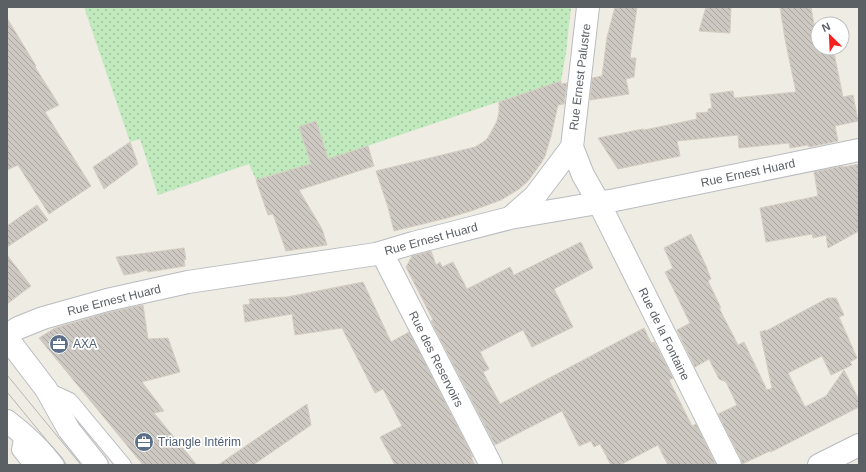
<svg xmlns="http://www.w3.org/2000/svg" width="866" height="472" font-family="Helvetica,sans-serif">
	<defs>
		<pattern id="grass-dots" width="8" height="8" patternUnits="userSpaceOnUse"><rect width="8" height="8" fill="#c0e9bd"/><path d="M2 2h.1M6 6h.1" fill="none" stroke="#9fc09d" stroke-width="1.8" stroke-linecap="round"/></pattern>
		<pattern id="building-back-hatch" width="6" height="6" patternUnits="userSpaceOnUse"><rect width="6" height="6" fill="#cdc8c2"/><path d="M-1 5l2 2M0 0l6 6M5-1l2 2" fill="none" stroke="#a9a6a1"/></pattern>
	</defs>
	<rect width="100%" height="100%" fill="#efece3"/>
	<path fill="url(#grass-dots)" d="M84,7H571L566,53L561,81L281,175L277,174L256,180L249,164L158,195L140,139L130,142Z"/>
	<path fill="url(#building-back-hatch)" stroke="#d5cdc1" d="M615,7H637L630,58H636L634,77L626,79L629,94L590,100L592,78L602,76L607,37Z
		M706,7H731L730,33L699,31Z
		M780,7H811L818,48H833L843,97L853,95L858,121L835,126L838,141L809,147L808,145L790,148L789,143L739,148L738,135L677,141L680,156L618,169L598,138L643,129L644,130L697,119L696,113L708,112V109L712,108L710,94L733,91L734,98L796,92L785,39Z
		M7,18L36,66L35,67L59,105L45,112L91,186L49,214L18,165L7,170Z
		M561,81V84L567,83L564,104L558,105L551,136L545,156L541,163L528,181L519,189L501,200L471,211L447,218L394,231L388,207L376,171L475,147L483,142L487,139L490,134L497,121L499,112V102Z
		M316,121L328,159L368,146L374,166L299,190L322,229L327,245L286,251L273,214L268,215L256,180L311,164L299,127Z
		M130,142L138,164L104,189L93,167Z
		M859,164V231L828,248L826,235L813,238L812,234L766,242L760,208L818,196L814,172L843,166L844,167Z
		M37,205L48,220L7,247V226Z
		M691,234L707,268V269L711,279L708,281L721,308H719L738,345L744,342L767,390L772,388L760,332L766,330V331L828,298H836L844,315L839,317L857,358L850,362L852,365L831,375L822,356L788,373L805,407L826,396L844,370L859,400V407L771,452L770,451L742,464L741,459L718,414L737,405L726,382L719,379L709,359L695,367L677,330L690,323L665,272L673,268L664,248Z
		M581,242L593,268L554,289L573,327L532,347L523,330L480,352L489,369L483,372L500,404L644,328L651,343L654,342L673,378L669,380L692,426L696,424L716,465H668L658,445L620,465H611L600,444L594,447L591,441L579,446L562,411L495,445L431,321L433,320L406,267L412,256L431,251L436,265L440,262L442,267L453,262L467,289L510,267L514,275Z
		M184,248L186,259L184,260L185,266L148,272L147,270L136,273L124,275L116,257Z
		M7,255L31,286L7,304Z
		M363,282L391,342L409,332L473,457H471L475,465H395L380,437L402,426L383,389L375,393L342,328L295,335L292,314L245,322L243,305L250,304L249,299L287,297Z
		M143,305L148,339L168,338L180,372L142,382L164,411L154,413L197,465H143L39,338L55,328L110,312Z
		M307,404L311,425L253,465H218Z"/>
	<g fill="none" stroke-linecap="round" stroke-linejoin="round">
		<defs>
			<path id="lane" d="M46,389L70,400L124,465
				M22,433L19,450L31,465"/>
			<path id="street" d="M588,7L572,147L583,175L599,203L730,465
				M510,218L535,196L572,147
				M382,253L491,465
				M7,335L18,328L43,318L107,300L188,282L376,254L413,243L510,218L615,200L859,150
				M819,465L859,445"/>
			<path id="secondary" d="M7,338L46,389L69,430L97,465
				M7,421C24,434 39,448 53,465"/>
		</defs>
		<use href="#lane" stroke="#b8bcc1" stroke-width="16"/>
		<use href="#street" stroke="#b8bcc1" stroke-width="24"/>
		<use href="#secondary" stroke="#b7bbc1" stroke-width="24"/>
		<use href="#lane" stroke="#fff" stroke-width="14"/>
		<use href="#street" stroke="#fff" stroke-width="22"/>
		<use href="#secondary" stroke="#fff" stroke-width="22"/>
		<path stroke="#b5b6b6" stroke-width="1" d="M7,375L81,465
			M7,392L67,465"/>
	</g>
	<defs>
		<symbol id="office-disc" viewBox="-11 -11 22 22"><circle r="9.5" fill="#5c6f8a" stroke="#fff"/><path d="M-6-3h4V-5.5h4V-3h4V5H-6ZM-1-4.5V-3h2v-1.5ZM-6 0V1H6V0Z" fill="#fff"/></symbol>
	</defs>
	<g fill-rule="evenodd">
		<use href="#office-disc" x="48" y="333" width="22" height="22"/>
		<use href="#office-disc" x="133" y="431" width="22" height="22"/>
	</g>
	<g text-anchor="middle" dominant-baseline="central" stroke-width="3.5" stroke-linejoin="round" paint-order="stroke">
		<g font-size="12" fill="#5b6065" stroke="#fff">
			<text transform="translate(580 77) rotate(-83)">Rue Ernest Palustre</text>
			<text transform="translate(748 173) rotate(-12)">Rue Ernest Huard</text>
			<text transform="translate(431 239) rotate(-15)">Rue Ernest Huard</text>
			<text transform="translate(114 300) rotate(-14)">Rue Ernest Huard</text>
			<text transform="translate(664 334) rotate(64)">Rue de la Fontaine</text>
			<text transform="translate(436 359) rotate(63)">Rue des Reservoirs</text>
		</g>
		<g font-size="12" fill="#4e5e75" stroke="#fff" text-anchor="start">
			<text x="73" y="344">AXA</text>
			<text x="158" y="442">Triangle Intérim</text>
		</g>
	</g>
	<rect width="866" height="472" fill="none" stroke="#5b6065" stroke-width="16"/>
	<g transform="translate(830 36) rotate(336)"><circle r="19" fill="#ffffff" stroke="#bdbfc1"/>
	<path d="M0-3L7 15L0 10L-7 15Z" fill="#fa1f1f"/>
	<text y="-6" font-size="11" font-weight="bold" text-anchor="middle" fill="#5b6065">N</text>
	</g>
</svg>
